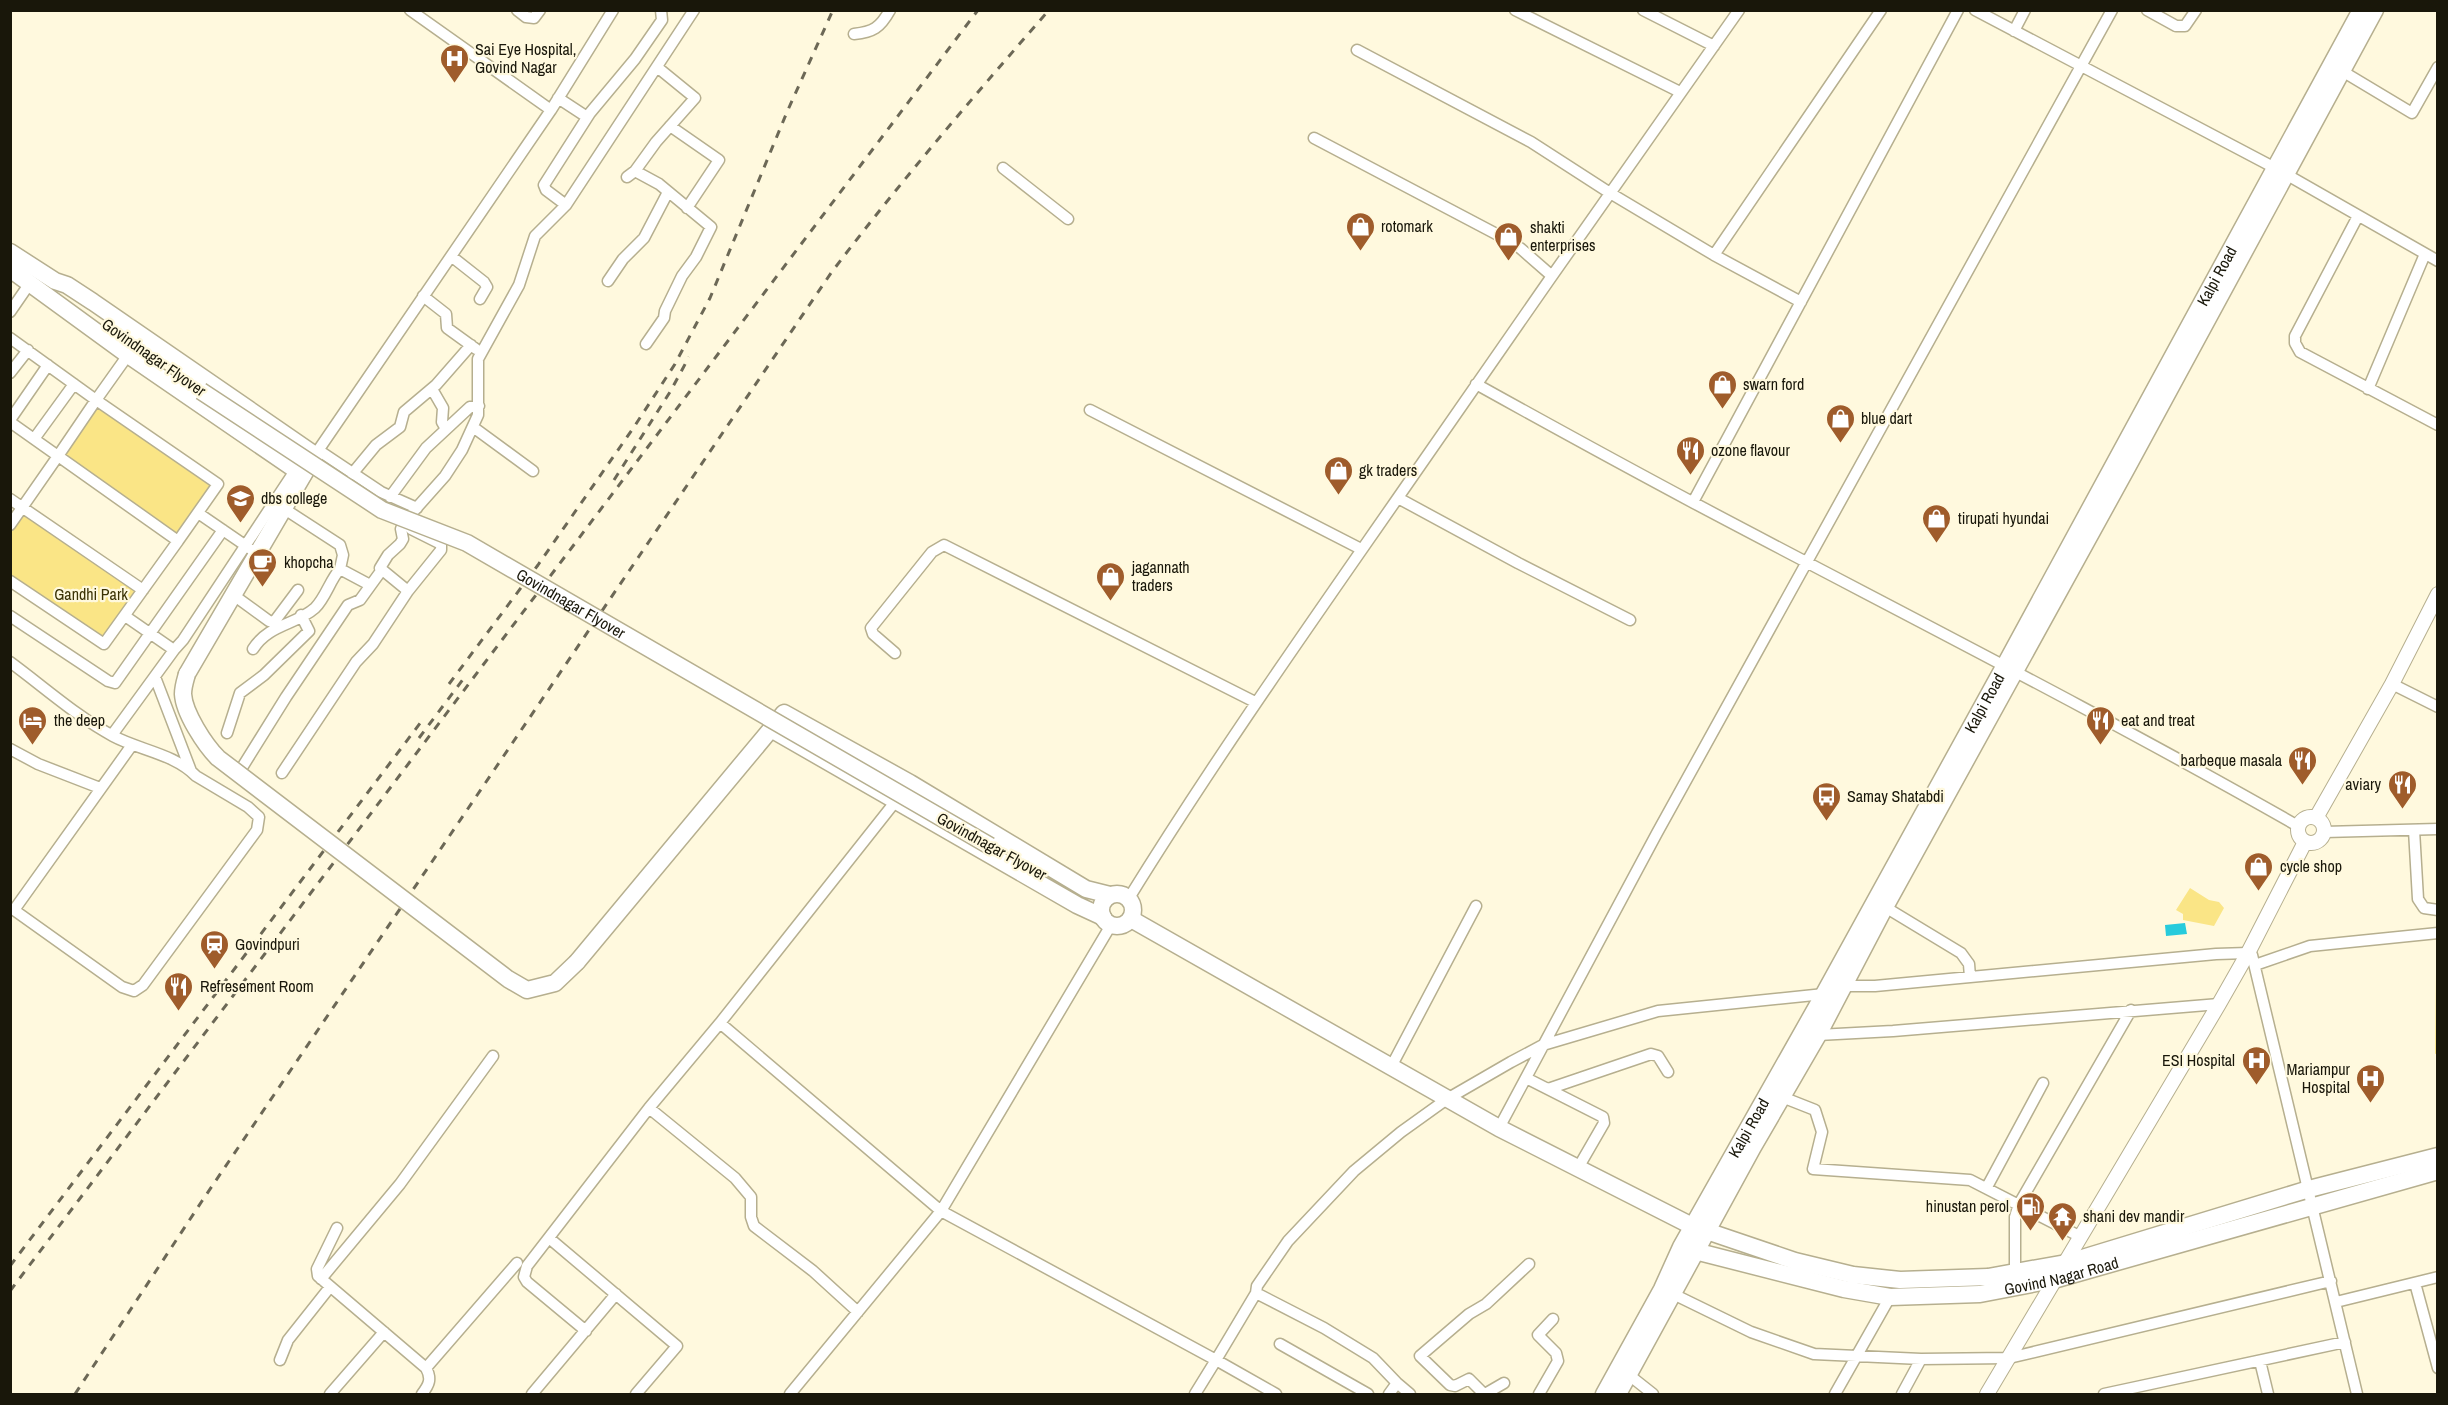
<svg xmlns="http://www.w3.org/2000/svg" width="2448" height="1405" font-family="'Archivo Narrow',sans-serif">
	<rect width="100%" height="100%" fill="#fff9de"/>
	<path fill="#fae586" d="M96,403L214,485L177,536L63,455Z
		M24,512L138,590L103,639L11,575V532Z
		M2190,888L2209,900L2219,902L2224,908L2214,926L2183,920V914L2176,910Z
		M2436,972L2438,1053L2435,1054Z"/>
	<path fill="#27cbdc" d="M2185,923L2187,934L2166,936L2165,925Z"/>
	<g fill="none" stroke-linecap="round" stroke-linejoin="round">
		<defs>
			<path id="minor" d="M410,10L551,110
				M517,10L526,17L534,18L540,10
				M1515,10L1680,92
				M1643,10L1714,46
				M1975,10L2275,168L2438,261
				M2147,10L2176,26H2185L2196,10
				M2014,31L2025,10
				M854,34C873,32 880,28 890,10
				M1357,50L1531,142L1610,193L1714,255L1801,302
				M2342,71L2412,113L2438,67
				M558,98L587,117
				M670,126L719,160L687,208
				M1314,138L1502,237L1520,248L1552,276
				M1003,168L1068,219
				M635,171L659,184L711,227L696,257L682,276L665,311L664,318L646,344
				M627,177L635,171L656,142L695,98L657,67
				M566,205L546,190L544,185L590,113L635,59L662,20L661,10
				M2358,216L2295,336V343L2300,352L2438,425
				M1714,255L1881,10
				M451,256L484,282L487,287L480,299
				M608,281L623,259L644,238L668,192
				M423,296L446,314L447,328L476,349
				M10,312L30,283
				M10,338L96,400L128,355
				M10,373L28,350
				M1476,384C1548,424 1621,464 1694,503C1896,610 2100,713 2298,826
				M432,389L443,408L442,422L446,429
				M2368,389L2425,254
				M1090,410L1361,549
				M10,420L48,365
				M10,422L58,456L10,525
				M473,427L533,471
				M34,439L74,384
				M318,450L381,492L417,508
				M315,455L551,110L613,10
				M352,474L376,445L400,427L404,412L436,385L471,345
				M390,497L426,448L470,407L479,406
				M1398,498L1518,563L1630,620
				M10,499L143,590
				M1693,502L1958,10
				M283,508L340,545L343,555L340,569
				M198,513L252,550
				M10,581L104,644L178,541L58,456L96,400L218,484L178,541
				M408,591L380,568L388,555L400,544L403,539L401,529L404,522L445,476L462,450L478,415V359L519,285L535,236L566,205L694,10
				M232,594L269,621L274,622L298,590
				M10,616L108,681L115,683L223,530
				M253,649C269,624 296,625 315,608C326,597 330,580 340,569L370,585
				M174,650L183,640L296,469
				M895,653L873,634L871,628L932,552L944,545L1255,702
				M10,662C44,687 76,716 113,736C139,750 175,754 196,776L248,807L259,817L257,830L143,985L134,991L122,987L14,910L132,745
				M155,677L191,771
				M2392,684L2438,707
				M227,733L240,693L264,675L309,631L301,615
				M112,735L174,650L125,616
				M10,749L38,764L100,788
				M282,773L356,662L373,644L408,591L441,550V544L411,529
				M238,774L286,697L348,605L360,600L381,571
				M2414,830L2418,899L2424,908L2438,910
				M2324,832L2438,829
				M1129,898C1218,754 1316,616 1413,476C1521,320 1629,165 1739,10
				M1885,907L1961,953L1969,964L1970,977
				M2255,965L2310,946L2438,933
				M1844,986H1875L2216,954L2248,953L2252,955L2357,1394
				M720,1023L941,1211L1216,1360L1256,1293
				M1818,1035L1893,1031L2219,1004
				M1391,1067L1476,906
				M1526,1078L1603,1117L1604,1123L1578,1168
				M1548,1089L1651,1054L1658,1056L1668,1072
				M1782,1097L1815,1110L1822,1132L1813,1169L1970,1180L2081,1237
				M649,1108L735,1178L751,1197V1217L754,1226L813,1271L858,1312
				M1499,1128L1657,833L2112,10
				M1987,1187L2043,1083
				M337,1228L317,1269L318,1276L426,1368C432,1379 429,1385 422,1394
				M549,1238L677,1346L636,1394
				M2015,1272V1217L2019,1204L2131,1010
				M321,1279L400,1184L493,1056
				M2415,1283L2438,1368
				M1669,1292L1751,1332L1814,1354L1921,1359L2009,1358L2331,1281
				M2336,1302L2438,1277
				M586,1331L527,1282L524,1277L527,1266L649,1108L720,1023L895,802
				M1280,1344L1368,1394
				M280,1360L288,1340L330,1287
				M2260,1361L2268,1394
				M426,1368L517,1263
				M1629,1375L1653,1394
				M330,1394L384,1332
				M532,1394L616,1294
				M790,1394L941,1211L1111,925
				M1195,1394L1216,1360L1276,1394
				M1389,1394L1397,1383
				M1410,1394L1397,1383L1373,1358L1324,1328L1256,1293L1257,1286L1288,1241L1354,1171L1401,1132L1447,1099L1511,1062L1543,1045L1658,1011L1824,994
				M1484,1394L1469,1379L1455,1386L1450,1385L1420,1356L1469,1314L1486,1304L1529,1264
				M1485,1394L1504,1383
				M1539,1394L1558,1361L1556,1353L1538,1335L1553,1319
				M1835,1394L1890,1297
				M1902,1394L1921,1359
				M2104,1394L2345,1342"/>
			<path id="tertiary" d="M2298 830a13 13 0 1 1 26 0a13 13 0 1 1-26 0Z
				M2316,818L2392,684L2438,594
				M1987,1394L2219,1004L2248,953L2305,842"/>
			<g id="secondary">
				<path d="M10,252L55,281L67,285L93,302L315,455L187,674"/>
				<path d="M10,269L128,355L303,475"/>
				<circle cx="1117" cy="910" r="16"/>
				<path d="M1103,917L1077,905L771,729L784,713L910,783L1086,889L1110,895"/>
				<path d="M1131,919L1499,1128L1692,1226L1795,1261L1853,1275L1900,1280L1988,1277L2066,1263L2309,1189L2438,1156"/>
				<path d="M577,962L771,729"/>
				<path id="s1" d="M1687,1249L1844,1289L1890,1297L1980,1294L2057,1279L2438,1171"/>
				<path id="s2" d="M1604,1394L1662,1289L1681,1247L1824,994L2005,665L2361,10"/>
				<path d="M1618,1394L1753,1147L1818,1035L1885,907L2128,466L2375,10"/>
			</g>
		</defs>
		<use href="#minor" stroke="#b6af8f" stroke-width="13"/>
		<use href="#tertiary" stroke="#b6af8f" stroke-width="16"/>
		<use href="#secondary" stroke="#b6af8f" stroke-width="19"/>
		<use href="#minor" stroke="#fff" stroke-width="10"/>
		<use href="#tertiary" stroke="#fff" stroke-width="14"/>
		<use href="#secondary" stroke="#fff" stroke-width="16"/>
		<path stroke="#6c6856" stroke-width="3" stroke-dasharray="8 8" stroke-linecap="butt" d="M614,480L670,392L689,357
			M449,684L538,565L634,427L675,364L710,298L787,112L833,10
			M419,738L464,678
			M10,1266L421,722
			M10,1291L978,10
			M75,1394L202,1201L831,273C900,182 974,96 1049,10"/>
		<defs>
			<g id="secondary-bridge">
				<path id="s3" d="M201,391L382,510L467,543L990,846"/>
				<path d="M187,674C185,681 183,687 183,694C184,713 205,745 218,758L508,979L527,990L555,983L577,962"/>
			</g>
		</defs>
		<use href="#secondary-bridge" stroke="#b6af8f" stroke-width="19" stroke-linecap="butt"/>
		<use href="#secondary-bridge" stroke="#fff" stroke-width="16"/>
	</g>
	<defs>
		<symbol id="hospital-pin" viewBox="-11 -11 22 30"><path d="M0 17L-7.5 6A9.5 9.5 0 1 1 7.5 6Z" fill="#9f5c2b" stroke="#fff9de"/><path d="M-5-5h3v3.5h4V-5h3V5h-3V1.5h-4V5h-3Z" fill="#fff"/></symbol>
		<symbol id="shop-pin" viewBox="-11 -11 22 30"><path d="M0 17L-7.5 6A9.5 9.5 0 1 1 7.5 6Z" fill="#9f5c2b" stroke="#fff9de"/><path d="M-5-2.5h2.3a2.7 3.5 0 0 1 5.4 0H5L5.5 6h-11ZM-1.5-2.5h3a1.5 2.3 0 0 0-3 0Z" fill="#fff"/></symbol>
		<symbol id="restaurant-pin" viewBox="-11 -11 22 30"><path d="M0 17L-7.5 6A9.5 9.5 0 1 1 7.5 6Z" fill="#9f5c2b" stroke="#fff9de"/><path d="M-5-6h1v4h1v-4h1v4h1v-4h1v5L-1.5 .5V6h-2V.5L-5-1ZM5-6V6H3V1.5H1.5Q1.5-4 5-6Z" fill="#fff"/></symbol>
		<symbol id="school-pin" viewBox="-11 -11 22 30"><path d="M0 17L-7.5 6A9.5 9.5 0 1 1 7.5 6Z" fill="#9f5c2b" stroke="#fff9de"/><path d="M0-5L7-2L0 1L-7-2ZM-4 1L0 2.5L4 1V4Q0 6-4 4Z" fill="#fff"/></symbol>
		<symbol id="cafe-pin" viewBox="-11 -11 22 30"><path d="M0 17L-7.5 6A9.5 9.5 0 1 1 7.5 6Z" fill="#9f5c2b" stroke="#fff9de"/><path d="M-5.5-4.5H6V0H3Q3 3.5 0 3.5H-2.5Q-5.5 3.5-5.5 0ZM3-3.2v2h1.7v-2ZM-6 4.5H4V6H-6Z" fill="#fff"/></symbol>
		<symbol id="hotel-pin" viewBox="-11 -11 22 30"><path d="M0 17L-7.5 6A9.5 9.5 0 1 1 7.5 6Z" fill="#9f5c2b" stroke="#fff9de"/><path d="M-6-4.5h1.5V1H6V5H4.5V3h-9V5H-6ZM-4 0a1.8 1.8 0 1 1 3.6 0ZM.5 0V-2.5h3Q6-2.5 6 0Z" fill="#fff"/></symbol>
		<symbol id="bus-pin" viewBox="-11 -11 22 30"><path d="M0 17L-7.5 6A9.5 9.5 0 1 1 7.5 6Z" fill="#9f5c2b" stroke="#fff9de"/><path d="M-5-6H5V4H4V6H2V4H-2V6H-4V4H-5ZM-3.5-4V0h7V-4ZM-3.5 1.2v1.5H-2V1.2ZM2 1.2v1.5H3.5V1.2Z" fill="#fff"/></symbol>
		<symbol id="station-pin" viewBox="-11 -11 22 30"><path d="M0 17L-7.5 6A9.5 9.5 0 1 1 7.5 6Z" fill="#9f5c2b" stroke="#fff9de"/><path d="M-3-6H3Q5-6 5-4V2Q5 4 3 4L4.5 6H3L1.5 4h-3L-3 6H-4.5L-3 4Q-5 4-5 2V-4Q-5-6-3-6ZM-3.5-4v3h7v-3ZM-3.5 1v1.5H-2V1ZM2 1v1.5H3.5V1Z" fill="#fff"/></symbol>
		<symbol id="fuel-pin" viewBox="-11 -11 22 30"><path d="M0 17L-7.5 6A9.5 9.5 0 1 1 7.5 6Z" fill="#9f5c2b" stroke="#fff9de"/><path d="M-5.5-6h7V0h2V4h1.3V-2.5L3-4.5l.8-.8L6-3V5H2.5V1h-1V6h-7ZM-4.2-4.7v3.2H.2V-4.7Z" fill="#fff"/></symbol>
		<symbol id="temple-pin" viewBox="-11 -11 22 30"><path d="M0 17L-7.5 6A9.5 9.5 0 1 1 7.5 6Z" fill="#9f5c2b" stroke="#fff9de"/><path d="M0-6L5-2H3V0L6.5 2.5H4V6H1.5V3h-3V6H-4V2.5H-6.5L-3 0V-2H-5Z" fill="#fff"/></symbol>
	</defs>
	<g fill-rule="evenodd">
		<use href="#hospital-pin" x="438" y="42" width="33" height="45"/>
		<use href="#shop-pin" x="1344" y="210" width="33" height="45"/>
		<use href="#shop-pin" x="1492" y="220" width="33" height="45"/>
		<use href="#shop-pin" x="1706" y="368" width="33" height="45"/>
		<use href="#shop-pin" x="1824" y="402" width="33" height="45"/>
		<use href="#restaurant-pin" x="1674" y="434" width="33" height="45"/>
		<use href="#shop-pin" x="1322" y="454" width="33" height="45"/>
		<use href="#school-pin" x="224" y="482" width="33" height="45"/>
		<use href="#shop-pin" x="1920" y="502" width="33" height="45"/>
		<use href="#cafe-pin" x="246" y="546" width="33" height="45"/>
		<use href="#shop-pin" x="1094" y="560" width="33" height="45"/>
		<use href="#hotel-pin" x="16" y="704" width="33" height="45"/>
		<use href="#restaurant-pin" x="2084" y="704" width="33" height="45"/>
		<use href="#restaurant-pin" x="2286" y="744" width="33" height="45"/>
		<use href="#restaurant-pin" x="2386" y="768" width="33" height="45"/>
		<use href="#bus-pin" x="1810" y="780" width="33" height="45"/>
		<use href="#shop-pin" x="2242" y="850" width="33" height="45"/>
		<use href="#station-pin" x="198" y="928" width="33" height="45"/>
		<use href="#restaurant-pin" x="162" y="970" width="33" height="45"/>
		<use href="#hospital-pin" x="2240" y="1044" width="33" height="45"/>
		<use href="#hospital-pin" x="2354" y="1062" width="33" height="45"/>
		<use href="#fuel-pin" x="2014" y="1190" width="33" height="45"/>
		<use href="#temple-pin" x="2046" y="1200" width="33" height="45"/>
	</g>
	<g text-anchor="middle" dominant-baseline="central" stroke-width="4.5" stroke-linejoin="round" paint-order="stroke">
		<g font-size="16" fill="#19170a" stroke="#fff9de" text-anchor="start">
			<text x="475" y="49">Sai Eye Hospital,<tspan x="475" dy="18">Govind Nagar</tspan></text>
			<text x="1381" y="226">rotomark</text>
			<text x="1530" y="227">shakti<tspan x="1530" dy="18">enterprises</tspan></text>
			<text x="1743" y="384">swarn ford</text>
			<text x="1861" y="418">blue dart</text>
			<text x="1711" y="450">ozone flavour</text>
			<text x="1359" y="470">gk traders</text>
			<text x="261" y="498">dbs college</text>
			<text x="1958" y="518">tirupati hyundai</text>
			<text x="284" y="562">khopcha</text>
			<text x="1132" y="567">jagannath<tspan x="1132" dy="18">traders</tspan></text>
			<text x="54" y="720">the deep</text>
			<text x="2121" y="720">eat and treat</text>
			<text x="2282" y="760" text-anchor="end">barbeque masala</text>
			<text x="2381" y="784" text-anchor="end">aviary</text>
			<text x="1847" y="796">Samay Shatabdi</text>
			<text x="2280" y="866">cycle shop</text>
			<text x="235" y="944">Govindpuri</text>
			<text x="200" y="986">Refresement Room</text>
			<text x="2235" y="1060" text-anchor="end">ESI Hospital</text>
			<text x="2350" y="1069" text-anchor="end">Mariampur<tspan x="2350" dy="18">Hospital</tspan></text>
			<text x="2009" y="1206" text-anchor="end">hinustan perol</text>
			<text x="2083" y="1216">shani dev mandir</text>
		</g>
		<g font-size="16" fill="#19170a" stroke="#fff9de">
			<text stroke="none"><textPath href="#s2" startOffset="1275">Kalpi Road</textPath></text>
			<text transform="translate(154 357) rotate(35)">Govindnagar Flyover</text>
			<text stroke="none"><textPath href="#s3" startOffset="428">Govindnagar Flyover</textPath></text>
			<text stroke="none"><textPath href="#s2" startOffset="789">Kalpi Road</textPath></text>
			<text transform="translate(992 846) rotate(29)">Govindnagar Flyover</text>
			<text stroke="none"><textPath href="#s2" startOffset="303">Kalpi Road</textPath></text>
			<text stroke="none"><textPath href="#s1" startOffset="382">Govind Nagar Road</textPath></text>
		</g>
		<g font-size="16" fill="#3b3204" stroke="#fff9de">
			<text x="91" y="594">Gandhi Park</text>
		</g>
	</g>
	<rect width="2448" height="1405" fill="none" stroke="#19170a" stroke-width="24"/>
</svg>
